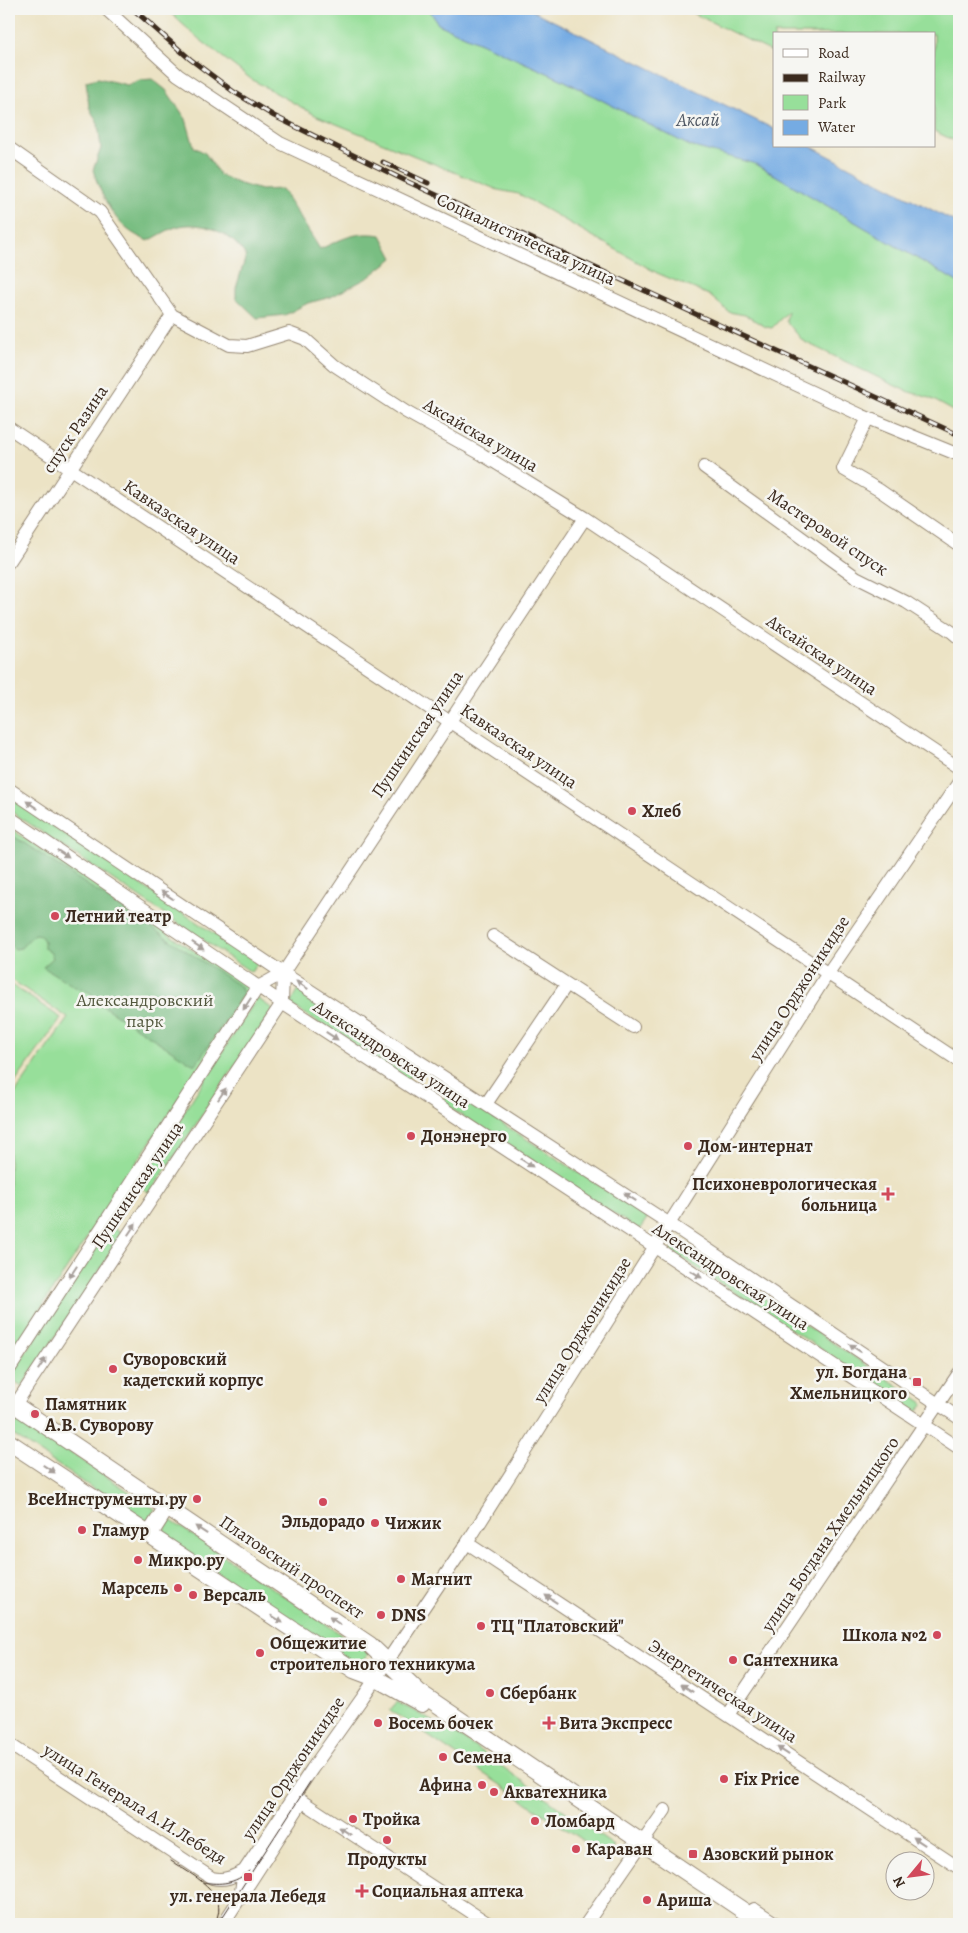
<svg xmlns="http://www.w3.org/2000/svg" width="968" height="1933" font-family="Alegreya,serif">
	<rect width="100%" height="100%" fill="#f6f6f2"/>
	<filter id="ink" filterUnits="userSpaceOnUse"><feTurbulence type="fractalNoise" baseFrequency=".02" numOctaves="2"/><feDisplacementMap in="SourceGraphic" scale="10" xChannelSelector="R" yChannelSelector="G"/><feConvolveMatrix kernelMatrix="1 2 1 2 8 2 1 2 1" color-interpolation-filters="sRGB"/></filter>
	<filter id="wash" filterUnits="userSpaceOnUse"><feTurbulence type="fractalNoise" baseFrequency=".0096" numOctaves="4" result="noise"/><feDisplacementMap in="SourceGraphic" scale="20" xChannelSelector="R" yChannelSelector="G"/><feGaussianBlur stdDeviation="1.12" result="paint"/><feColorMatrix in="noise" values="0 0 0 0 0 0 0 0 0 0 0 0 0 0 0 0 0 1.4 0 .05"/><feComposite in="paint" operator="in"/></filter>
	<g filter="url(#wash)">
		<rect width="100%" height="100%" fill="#ece3c5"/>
		<path fill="#97df9a" stroke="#69845c" d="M166,9H429L438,24L563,80L690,146L756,164L959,283V414L930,398L906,391L803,341L786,321L788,311L772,328L766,327L745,315L729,312L709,295L657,273L519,194L498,190L317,116L251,79L199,39Z
			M685,9H959V143L934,131V34H774V53Z
			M9,797L258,963L251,972L9,810Z
			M9,828L251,989L9,1356V1102L68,1018L9,978Z
			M9,983L61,1018L14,1084L9,1081Z
			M299,989L417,1067L406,1081L290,1004Z
			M257,998L273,1009L150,1193L137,1185Z
			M450,1090L648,1217L639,1230L442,1103Z
			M109,1225L124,1234L22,1386L9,1378Z
			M677,1240L924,1403L917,1412L671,1251Z
			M20,1419L155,1509L146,1524L10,1433Z
			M170,1520L369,1653L359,1668L161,1535Z
			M397,1702L455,1733L614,1846L607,1857L390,1710Z"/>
		<path fill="#79be82" stroke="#5a7450" d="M98,78L127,85L140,80L152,79L166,90L186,119L194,147L205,153L220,175L237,183L261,190L282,189L320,249C343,239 354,231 381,235L393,258L369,277L331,297L308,303L285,315L257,318L236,298V288L246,256C233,234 202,219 176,227C166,230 157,237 148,241C141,238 133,234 127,229C111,216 99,190 93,170L101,148L98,124L89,107L86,81Z
			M9,833L241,987L243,994L197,1063L195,1065L191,1063L92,999V994L83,989L80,990L43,967L53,958L51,953L44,948V941L40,935L34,934L21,948L15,949L9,944Z"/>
		<path fill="#75abe3" stroke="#586a80" d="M429,9H529L774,129V146H810L959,224V283L756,164L690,146L563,80L438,24Z"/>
	</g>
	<g filter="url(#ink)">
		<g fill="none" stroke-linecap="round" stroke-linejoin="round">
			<defs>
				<path id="minor" d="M106,9L178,75L280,143L863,416L959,455
					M9,148L100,212L172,315L229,345L247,346L289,333L305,339L334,365L406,412L483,455L585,518L959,768
					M868,418L843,469L879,490L959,545
					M9,428L959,1061
					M704,467L856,577L906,602L952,632L959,638
					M9,562L172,315
					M9,789L283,973L670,1224L959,1418
					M9,817L282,1003L655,1247L959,1448
					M493,936L633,1027
					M486,1104L567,984
					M9,1370L258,987L283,973L585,518
					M15,1405L282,1003L283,973
					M467,1543L959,1868
					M728,1715L959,1373
					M9,1744L212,1878C224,1881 233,1877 244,1871
					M294,1796L489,1924
					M240,1898L244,1871L312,1769L363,1697L467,1543L828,973L959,782
					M754,1909L777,1924
					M223,1924L302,1802
					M586,1924L665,1810"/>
				<path id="major" d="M9,1401L370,1645L419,1692L763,1924
					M9,1442L354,1670L375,1678L422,1704
					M149,1535L167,1507"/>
			</defs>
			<use href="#minor" stroke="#948672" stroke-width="14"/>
			<use href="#major" stroke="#948672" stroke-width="18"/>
			<use href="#minor" stroke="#fff" stroke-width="12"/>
			<use href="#major" stroke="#fff" stroke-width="16"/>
			<path stroke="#3b2a1e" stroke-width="1" d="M171,1861C190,1874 232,1893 215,1922
				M203,1882C220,1885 235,1884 249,1871
				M218,1924L310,1782"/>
			<defs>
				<path id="rail" d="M133,9L190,59L234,92L274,116L404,180L959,435
					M383,162L428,183"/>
			</defs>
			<use href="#rail" stroke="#3b2a1e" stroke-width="5"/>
			<use href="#rail" stroke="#f6f6f2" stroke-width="3" stroke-dasharray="9" stroke-linecap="butt"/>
		</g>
		<defs><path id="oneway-solid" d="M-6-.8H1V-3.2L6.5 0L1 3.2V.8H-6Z" transform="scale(1.25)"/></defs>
		<g fill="#a79f9a">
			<use href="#oneway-solid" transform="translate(32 805) rotate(-146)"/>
			<use href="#oneway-solid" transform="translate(63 854) rotate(34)"/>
			<use href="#oneway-solid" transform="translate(167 895) rotate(-146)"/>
			<use href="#oneway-solid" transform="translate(198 946) rotate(34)"/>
			<use href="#oneway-solid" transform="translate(302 985) rotate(-147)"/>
			<use href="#oneway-solid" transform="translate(247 1004) rotate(123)"/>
			<use href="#oneway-solid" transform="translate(332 1036) rotate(33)"/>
			<use href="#oneway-solid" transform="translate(222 1094) rotate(-56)"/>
			<use href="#oneway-solid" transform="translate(527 1163) rotate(33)"/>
			<use href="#oneway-solid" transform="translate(630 1197) rotate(-147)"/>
			<use href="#oneway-solid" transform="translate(132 1229) rotate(-56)"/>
			<use href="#oneway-solid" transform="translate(73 1272) rotate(123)"/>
			<use href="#oneway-solid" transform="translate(696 1274) rotate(33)"/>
			<use href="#oneway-solid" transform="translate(855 1348) rotate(-146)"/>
			<use href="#oneway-solid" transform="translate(42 1364) rotate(-56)"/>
			<use href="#oneway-solid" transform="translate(49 1469) rotate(33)"/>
			<use href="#oneway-solid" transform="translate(201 1530) rotate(-146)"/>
			<use href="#oneway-solid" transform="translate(551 1599) rotate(-147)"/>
			<use href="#oneway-solid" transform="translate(277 1619) rotate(33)"/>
			<use href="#oneway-solid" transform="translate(335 1621) rotate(-145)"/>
			<use href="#oneway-solid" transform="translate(687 1688) rotate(-147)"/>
			<use href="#oneway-solid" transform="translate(783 1751) rotate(-146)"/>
			<use href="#oneway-solid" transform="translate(345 1831) rotate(-147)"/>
			<use href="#oneway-solid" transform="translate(919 1841) rotate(-146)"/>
		</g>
	</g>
	<g fill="#d1495b" stroke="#f6f6f2" stroke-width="2">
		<circle cx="632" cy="811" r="5"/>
		<circle cx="55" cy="916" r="5"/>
		<circle cx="411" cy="1136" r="5"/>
		<circle cx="688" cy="1146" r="5"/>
		<path d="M885.5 1186.5h5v5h5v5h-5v5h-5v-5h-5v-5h5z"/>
		<circle cx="113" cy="1369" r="5"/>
		<rect x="912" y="1377" width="10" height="10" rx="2.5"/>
		<circle cx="35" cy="1414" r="5"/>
		<circle cx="197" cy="1499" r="5"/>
		<circle cx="323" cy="1502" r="5"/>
		<circle cx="375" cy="1523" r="5"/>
		<circle cx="82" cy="1530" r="5"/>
		<circle cx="138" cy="1560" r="5"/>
		<circle cx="401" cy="1579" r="5"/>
		<circle cx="178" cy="1588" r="5"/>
		<circle cx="193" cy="1595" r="5"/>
		<circle cx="381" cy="1615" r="5"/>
		<circle cx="481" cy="1626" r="5"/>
		<circle cx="937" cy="1635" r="5"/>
		<circle cx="260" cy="1653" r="5"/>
		<circle cx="733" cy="1660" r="5"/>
		<circle cx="490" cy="1693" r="5"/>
		<circle cx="378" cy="1723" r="5"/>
		<path d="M546.5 1715.5h5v5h5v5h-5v5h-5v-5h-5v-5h5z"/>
		<circle cx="443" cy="1757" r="5"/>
		<circle cx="724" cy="1779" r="5"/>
		<circle cx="482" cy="1785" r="5"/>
		<circle cx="494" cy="1792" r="5"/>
		<circle cx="353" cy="1819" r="5"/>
		<circle cx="535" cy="1821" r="5"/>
		<circle cx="387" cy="1840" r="5"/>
		<circle cx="576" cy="1849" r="5"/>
		<rect x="688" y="1849" width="10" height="10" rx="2.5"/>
		<rect x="243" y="1872" width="10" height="10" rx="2.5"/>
		<path d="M359.5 1883.5h5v5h5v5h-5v5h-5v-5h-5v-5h5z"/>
		<circle cx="647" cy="1900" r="5"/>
	</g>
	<g text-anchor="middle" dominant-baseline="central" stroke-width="5" stroke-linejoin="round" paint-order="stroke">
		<g font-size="18" fill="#3b2a1e" stroke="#f6f6f2">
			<text transform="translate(526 239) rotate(25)">Социалистическая улица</text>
			<text transform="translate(75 429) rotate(-56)">спуск Разина</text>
			<text transform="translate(481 435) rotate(30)">Аксайская улица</text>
			<text transform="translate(182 522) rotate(34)">Кавказская улица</text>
			<text transform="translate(828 532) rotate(34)">Мастеровой спуск</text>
			<text transform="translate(822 655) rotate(34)">Аксайская улица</text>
			<text transform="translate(417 734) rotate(-56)">Пушкинская улица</text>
			<text transform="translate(519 746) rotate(34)">Кавказская улица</text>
			<text transform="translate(799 988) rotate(-57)">улица Орджоникидзе</text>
			<text transform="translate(392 1054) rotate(33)">Александровская улица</text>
			<text transform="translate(137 1185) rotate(-56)">Пушкинская улица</text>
			<text transform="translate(731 1276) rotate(33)">Александровская улица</text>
			<text transform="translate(582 1330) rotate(-58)">улица Орджоникидзе</text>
			<text transform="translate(830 1534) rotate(-56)">улица Богдана Хмельницкого</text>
			<text transform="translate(292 1567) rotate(34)">Платовский проспект</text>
			<text transform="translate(723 1691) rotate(33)">Энергетическая улица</text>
			<text transform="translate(293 1768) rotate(-56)">улица Орджоникидзе</text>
			<text transform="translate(135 1804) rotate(32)">улица Генерала А.И.Лебедя</text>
		</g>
		<g font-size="18" font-weight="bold" fill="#3b2a1e" stroke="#f6f6f2" text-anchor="start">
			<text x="642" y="811">Хлеб</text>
			<text x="65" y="916">Летний театр</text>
			<text x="421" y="1136">Донэнерго</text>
			<text x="698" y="1146">Дом-интернат</text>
			<text x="877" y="1184" text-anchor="end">Психоневрологическая<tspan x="877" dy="21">больница</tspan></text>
			<text x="123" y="1359">Суворовский<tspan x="123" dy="21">кадетский корпус</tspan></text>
			<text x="907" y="1372" text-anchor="end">ул. Богдана<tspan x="907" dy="21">Хмельницкого</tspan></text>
			<text x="45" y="1404">Памятник<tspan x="45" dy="21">А.В. Суворову</tspan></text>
			<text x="187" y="1499" text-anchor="end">ВсеИнструменты.ру</text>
			<text x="323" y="1521" text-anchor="middle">Эльдорадо</text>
			<text x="385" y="1523">Чижик</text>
			<text x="92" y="1530">Гламур</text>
			<text x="148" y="1560">Микро.ру</text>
			<text x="411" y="1579">Магнит</text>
			<text x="168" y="1588" text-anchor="end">Марсель</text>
			<text x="203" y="1595">Версаль</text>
			<text x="391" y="1615">DNS</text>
			<text x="491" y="1626">ТЦ "Платовский"</text>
			<text x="927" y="1635" text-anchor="end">Школа №2</text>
			<text x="270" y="1643">Общежитие<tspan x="270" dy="21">строительного техникума</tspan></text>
			<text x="743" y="1660">Сантехника</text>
			<text x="500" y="1693">Сбербанк</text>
			<text x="388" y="1723">Восемь бочек</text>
			<text x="559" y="1723">Вита Экспресс</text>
			<text x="453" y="1757">Семена</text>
			<text x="734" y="1779">Fix Price</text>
			<text x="472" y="1785" text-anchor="end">Афина</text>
			<text x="504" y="1792">Акватехника</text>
			<text x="363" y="1819">Тройка</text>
			<text x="545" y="1821">Ломбард</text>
			<text x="586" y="1849">Караван</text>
			<text x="703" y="1854">Азовский рынок</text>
			<text x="387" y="1859" text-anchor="middle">Продукты</text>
			<text x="372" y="1891">Социальная аптека</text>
			<text x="248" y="1896" text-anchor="middle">ул. генерала Лебедя</text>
			<text x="657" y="1900">Ариша</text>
		</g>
		<g font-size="18" fill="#52573d" stroke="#f6f6f2">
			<text x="145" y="1000">Александровский<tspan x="145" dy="21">парк</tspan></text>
		</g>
		<g font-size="19" font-style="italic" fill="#4f5763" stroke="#f6f6f2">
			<text x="698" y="120">Аксай</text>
		</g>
	</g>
	<rect width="968" height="1933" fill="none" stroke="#f6f6f2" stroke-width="30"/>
	<rect x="773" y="32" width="162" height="115" fill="#f6f6f2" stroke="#aba49d"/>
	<rect x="783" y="49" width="25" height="8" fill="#ffffff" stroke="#aba49d"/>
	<text x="818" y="58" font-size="15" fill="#3b2a1e">Road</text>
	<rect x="783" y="74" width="25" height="8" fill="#3b2a1e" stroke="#aba49d"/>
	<text x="818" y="82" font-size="15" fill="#3b2a1e">Railway</text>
	<rect x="783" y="95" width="25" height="15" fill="#97df9a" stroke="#aba49d"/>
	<text x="818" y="108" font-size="15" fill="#3b2a1e">Park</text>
	<rect x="783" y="120" width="25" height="15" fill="#75abe3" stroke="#aba49d"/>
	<text x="818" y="132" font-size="15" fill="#3b2a1e">Water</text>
	<g transform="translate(910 1876) rotate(241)"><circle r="24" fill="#f6f6f2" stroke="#aba49d"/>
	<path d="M0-4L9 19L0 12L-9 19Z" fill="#d1495b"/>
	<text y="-8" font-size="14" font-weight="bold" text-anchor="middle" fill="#3b2a1e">N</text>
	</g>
</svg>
